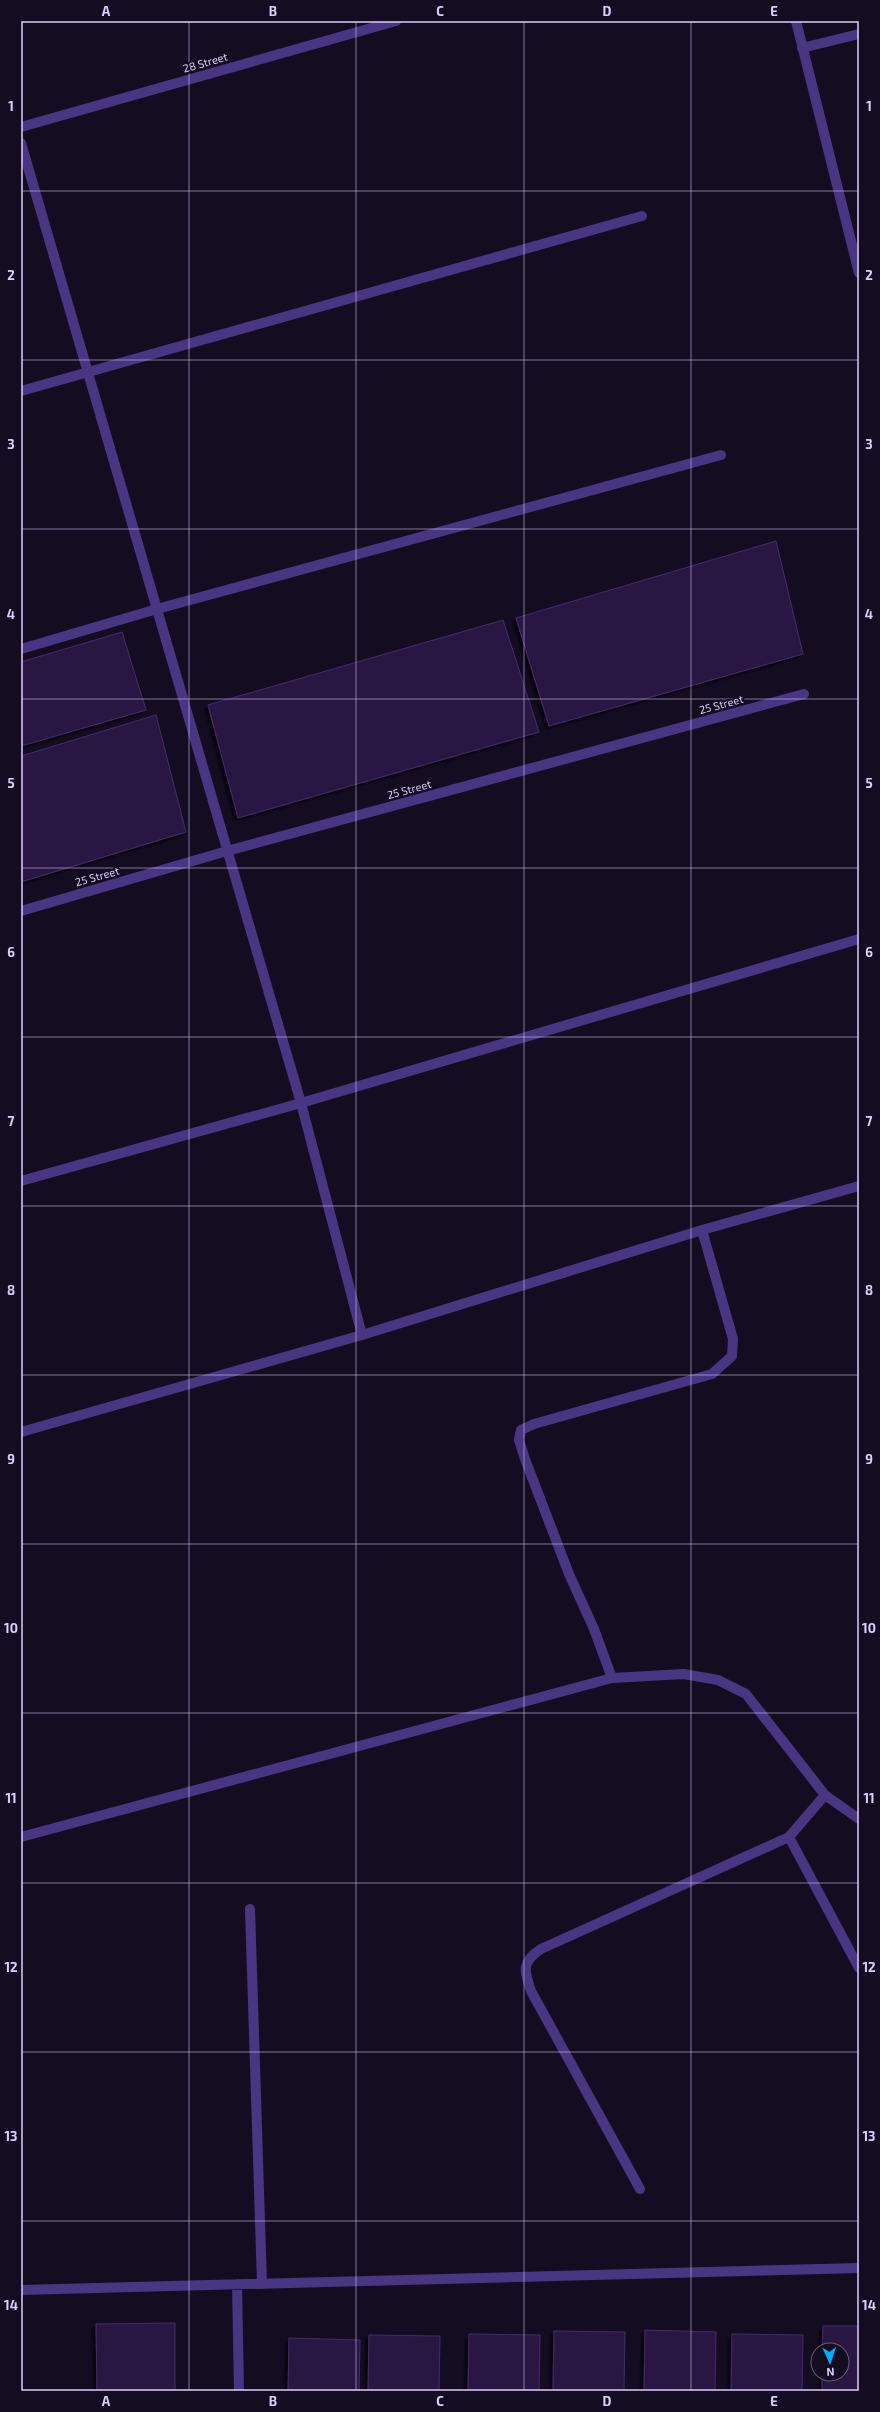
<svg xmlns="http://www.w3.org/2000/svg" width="880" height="2412" font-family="'Exo 2',sans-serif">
	<defs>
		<filter id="shadow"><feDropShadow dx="-3.5" dy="3.5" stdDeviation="1" flood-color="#0009"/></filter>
	</defs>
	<rect width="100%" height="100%" fill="#140d22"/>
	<path fill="#291843" stroke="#452970" filter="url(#shadow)" d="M776,541L803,654L549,726L516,618Z
		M503,620L539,732L238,818L208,705Z
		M122,632L146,710L21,746V662Z
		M156,715L186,832L21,882V756Z
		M175,2323V2391H97L96,2324Z
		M823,2326H859V2391H822V2374H842V2350H822Z
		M645,2330L716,2332L715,2391H644Z
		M554,2331L625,2332L624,2391H553Z
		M469,2334L540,2335L539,2391H468Z
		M732,2334L803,2335L802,2391H731Z
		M369,2335L440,2336L439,2391H368Z
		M289,2338L360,2340L359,2391H288Z"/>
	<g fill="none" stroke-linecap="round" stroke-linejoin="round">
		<path stroke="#483682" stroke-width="10" d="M796,21L859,273
			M802,48L859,34
			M21,127L396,21
			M21,143L301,1103L362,1335
			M21,391L642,216
			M21,649L157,609L721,455
			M21,911L227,851L804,694
			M21,1181L301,1103L859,939
			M21,1432L362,1335L702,1230L859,1186
			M612,1678L594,1629L569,1574L525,1459L519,1440L521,1430L534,1424L712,1374L732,1356L733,1339L702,1230
			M21,1837L612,1678L684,1674L718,1680L746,1694L825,1795L859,1819
			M789,1837L859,1968
			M250,1909L262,2284
			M640,2189L531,1991C524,1970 521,1962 541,1949L789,1837L825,1795
			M237,2284L239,2391
			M21,2290L859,2268"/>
	</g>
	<path fill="none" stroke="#ddcdff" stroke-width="1" stroke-opacity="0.55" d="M189,21V2391M356,21V2391M524,21V2391M691,21V2391M21,191H859M21,360H859M21,529H859M21,699H859M21,868H859M21,1037H859M21,1206H859M21,1375H859M21,1544H859M21,1713H859M21,1883H859M21,2052H859M21,2221H859"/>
	<g text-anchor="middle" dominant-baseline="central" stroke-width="4" stroke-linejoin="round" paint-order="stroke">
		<g font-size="11" fill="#ddcdff" stroke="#140d22">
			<text transform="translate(205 62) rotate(-16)">28 Street</text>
			<text transform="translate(721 704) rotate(-15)">25 Street</text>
			<text transform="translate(409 789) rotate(-15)">25 Street</text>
			<text transform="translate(97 876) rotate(-16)">25 Street</text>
		</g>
	</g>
	<rect width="880" height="2412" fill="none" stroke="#140d22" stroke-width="44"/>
	<g transform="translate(830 2362) rotate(177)"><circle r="19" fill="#140d22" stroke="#645a7a"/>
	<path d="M0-3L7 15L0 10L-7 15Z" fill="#00aff8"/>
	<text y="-6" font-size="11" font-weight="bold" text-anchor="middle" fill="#ddcdff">N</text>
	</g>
	<rect x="22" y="22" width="836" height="2368" fill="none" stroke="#ddcdff" stroke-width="1.5"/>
	<g font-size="13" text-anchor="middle" font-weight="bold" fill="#ddcdff">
		<text x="106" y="16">A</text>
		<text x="273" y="16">B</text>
		<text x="440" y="16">C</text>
		<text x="607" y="16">D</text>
		<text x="774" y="16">E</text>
		<text x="11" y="111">1</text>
		<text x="869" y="111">1</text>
		<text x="11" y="280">2</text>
		<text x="869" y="280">2</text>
		<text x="11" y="449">3</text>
		<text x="869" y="449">3</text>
		<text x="11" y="619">4</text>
		<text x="869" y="619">4</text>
		<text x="11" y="788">5</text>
		<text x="869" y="788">5</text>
		<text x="11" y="957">6</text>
		<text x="869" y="957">6</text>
		<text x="11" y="1126">7</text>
		<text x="869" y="1126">7</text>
		<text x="11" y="1295">8</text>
		<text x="869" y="1295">8</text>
		<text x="11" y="1464">9</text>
		<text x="869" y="1464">9</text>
		<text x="11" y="1633">10</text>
		<text x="869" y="1633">10</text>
		<text x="11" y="1803">11</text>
		<text x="869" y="1803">11</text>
		<text x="11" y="1972">12</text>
		<text x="869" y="1972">12</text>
		<text x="11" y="2141">13</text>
		<text x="869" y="2141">13</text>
		<text x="11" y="2310">14</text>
		<text x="869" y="2310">14</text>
		<text x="106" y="2406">A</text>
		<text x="273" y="2406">B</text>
		<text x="440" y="2406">C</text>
		<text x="607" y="2406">D</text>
		<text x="774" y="2406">E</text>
	</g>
</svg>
